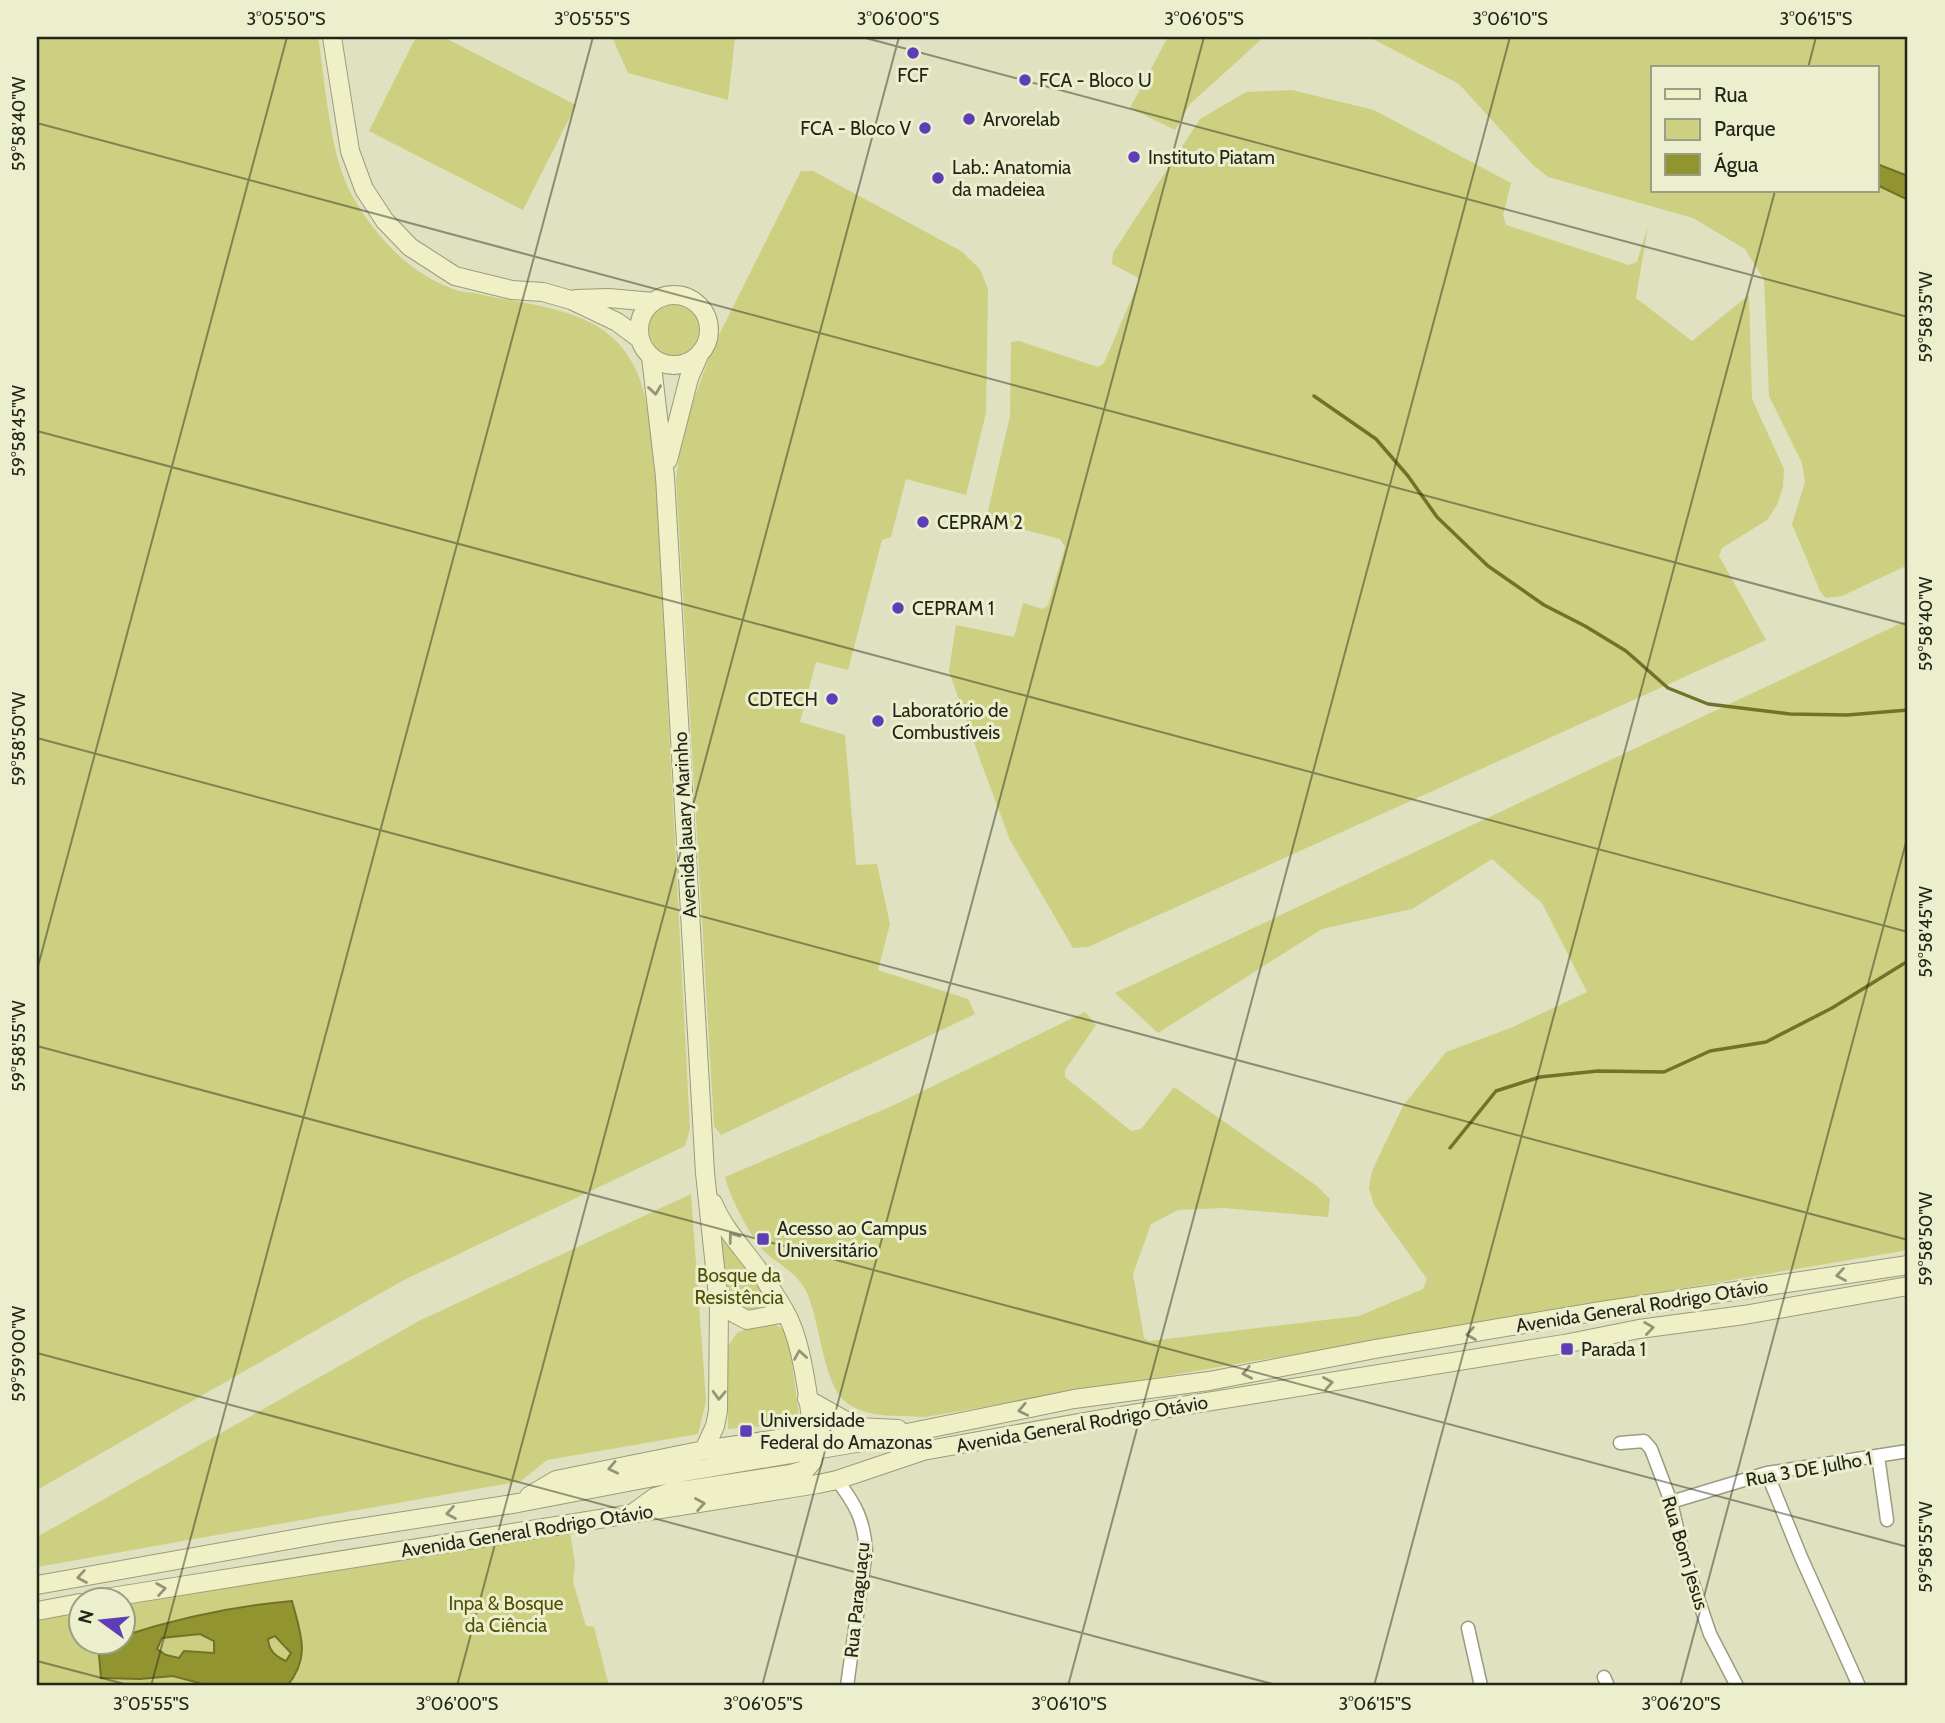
<svg xmlns="http://www.w3.org/2000/svg" width="1945" height="1723" font-family="Cabin,sans-serif">
	<rect width="100%" height="100%" fill="#dfe1c0"/>
	<path fill="#cdd080" d="M37,37H318C326,84 329,156 353,197C374,234 407,271 448,287C456,291 465,292 474,293C532,307 606,306 635,368C651,400 651,448 656,483L690,1129L685,1146L402,1281L37,1490Z
		M416,37H443L576,105L523,210L369,131Z
		M612,37H735L728,100L628,73Z
		M1168,37H1264L1190,104L1175,130L1130,108Z
		M1369,37H1908V176L1877,164V68H1653V191H1877V185L1908,200V565L1842,596L1826,598L1820,591L1792,524L1805,482L1802,463L1769,396L1764,280L1745,249L1693,218L1548,177L1532,164L1459,84Z
		M1292,90L1374,110L1511,183L1503,215L1506,225L1629,265L1637,262L1648,226L1636,298L1692,341L1749,295L1752,399L1784,469L1783,487L1777,505L1767,520L1722,548L1719,556L1766,640L1088,947L1073,948L1010,840L982,765L949,671L956,625L1014,637L1023,603L1043,609L1048,605L1065,547L1060,539L991,521L987,515L1010,416L1011,342L1019,341L1098,367L1104,363L1139,281L1137,277L1112,264L1113,253L1200,119L1246,92Z
		M801,171H813L961,251L980,269L988,289L986,413L966,495L906,479L891,537L882,540L848,670L816,662L800,722L845,735L856,865L877,864L890,924L878,970L968,999L975,1014L721,1135L714,1126L676,479L683,428L714,345Z
		M649 330a25 25 0 1 1 50 0a25 25 0 1 1-50 0Z
		M1908,620V1250L925,1417C899,1415 869,1419 847,1403C823,1386 820,1321 807,1293C797,1272 780,1266 765,1252C751,1238 729,1196 725,1177L892,1106L1085,1012L1096,1025L1065,1070V1077L1131,1131L1141,1129L1174,1087L1317,1186L1330,1199L1328,1217L1224,1208L1178,1210L1151,1224L1133,1274L1144,1338L1149,1341L1359,1316L1423,1289L1427,1279L1374,1205L1369,1188L1372,1171L1403,1106L1446,1052L1513,1027L1587,992L1542,903L1492,859L1412,909L1322,929L1158,1033L1115,993Z
		M691,1194L706,1401L698,1434L547,1460L521,1481L37,1567V1537L419,1321Z
		M722,1227L770,1303C754,1312 745,1311 728,1305L717,1228Z
		M759,1323L776,1325L788,1332L800,1423L728,1429V1346L737,1333Z
		M570,1532L575,1564L573,1582L586,1626L594,1627L609,1686H37V1619L80,1611V1642H122L123,1603L385,1562L465,1545Z"/>
	<path fill="#929430" stroke="#717329" stroke-width="2" fill-rule="evenodd" d="M1877,164L1908,176V200L1877,185Z
		M292,1601C301,1635 311,1657 287,1686H210L173,1676L140,1679L101,1678L98,1644L122,1642L123,1636C178,1618 234,1606 292,1601ZM200,1634L214,1641V1653L184,1651L179,1658L166,1655L157,1649L162,1638ZM275,1636L291,1653L286,1661C275,1656 269,1651 268,1639Z"/>
	<g fill="none" stroke-linecap="round" stroke-linejoin="round">
		<path stroke="#717329" stroke-width="3.5" d="M1314,396L1376,439L1408,476L1437,517L1488,566L1544,605L1585,626L1626,651L1668,688L1708,704L1790,714L1847,715L1908,710
			M1450,1148L1496,1091L1540,1077L1598,1071L1664,1072L1710,1051L1766,1042L1832,1008L1908,961"/>
		<defs>
			<path id="street" d="M1620,1443L1644,1441L1651,1449L1671,1502L1683,1554L1710,1634L1737,1686
				M1878,1456L1887,1520
				M1767,1473L1801,1557L1859,1686
				M837,1480C856,1505 864,1520 866,1551L847,1686
				M1671,1502L1767,1473L1908,1451
				M1468,1628L1481,1686
				M1604,1677L1608,1686"/>
			<path id="secondary" d="M332,37L350,151L364,189L385,221L410,247L455,276L512,290L543,292L571,300L617,322L640,339
				M639 330a35 35 0 1 1 70 0a35 35 0 1 1-70 0Z
				M576,299L609,298L653,302
				M651,357L665,477L705,1173L719,1305L718,1411L715,1426L704,1450
				M668,460L689,378L700,353
				M719,1305L747,1320L785,1313
				M807,1399L857,1427
				M529,1496L556,1480L704,1450L857,1427L898,1429
				M633,1513L655,1497L668,1493L791,1474L805,1470L813,1461C814,1428 804,1354 791,1324C785,1308 773,1293 764,1278C747,1252 725,1232 713,1203
				M37,1585L333,1532L518,1503L654,1477L868,1441L1074,1399L1209,1381L1375,1349L1600,1311L1908,1265
				M93,1600L818,1484L837,1480L923,1451L1101,1419L1564,1344L1639,1329L1744,1315L1908,1286
				M37,1611L80,1603"/>
		</defs>
		<use href="#street" stroke="#9a9c7d" stroke-width="15"/>
		<use href="#secondary" stroke="#9a9c7d" stroke-width="20"/>
		<use href="#street" stroke="#fff" stroke-width="12"/>
		<use href="#secondary" stroke="#eff0c5" stroke-width="18"/>
	</g>
	<defs><path id="oneway-chevron" d="M-2-3.5L2.5 0L-2 3.5" fill="none" stroke-width="1.6" stroke-linecap="round" stroke-linejoin="round" transform="scale(1.75)"/></defs>
	<g stroke="#949578">
		<use href="#oneway-chevron" transform="translate(655 390) rotate(82)"/>
		<use href="#oneway-chevron" transform="translate(733 1237) rotate(-127)"/>
		<use href="#oneway-chevron" transform="translate(1841 1275) rotate(171)"/>
		<use href="#oneway-chevron" transform="translate(1649 1328) rotate(-8)"/>
		<use href="#oneway-chevron" transform="translate(1471 1334) rotate(171)"/>
		<use href="#oneway-chevron" transform="translate(800 1355) rotate(-99)"/>
		<use href="#oneway-chevron" transform="translate(1247 1373) rotate(169)"/>
		<use href="#oneway-chevron" transform="translate(1328 1383) rotate(-10)"/>
		<use href="#oneway-chevron" transform="translate(719 1395) rotate(92)"/>
		<use href="#oneway-chevron" transform="translate(1023 1410) rotate(168)"/>
		<use href="#oneway-chevron" transform="translate(613 1468) rotate(168)"/>
		<use href="#oneway-chevron" transform="translate(700 1504) rotate(-10)"/>
		<use href="#oneway-chevron" transform="translate(451 1513) rotate(171)"/>
		<use href="#oneway-chevron" transform="translate(82 1577) rotate(170)"/>
		<use href="#oneway-chevron" transform="translate(161 1589) rotate(-9)"/>
	</g>
	<path fill="none" stroke="#242519" stroke-width="2" stroke-opacity="0.45" d="M862,37L1908,317M1808,68L1816,37M37,123L1908,625M37,431L1908,932M37,738L1908,1240M37,970L287,37M37,1046L1908,1547M37,1353L1280,1686M37,1661L132,1686M151,1686L593,37M457,1686L899,37M762,1686L1204,37M1068,1686L1510,37M1374,1686L1775,191M1680,1686L1908,835"/>
	<g fill="#5e3db6" stroke="#ecefcd" stroke-width="2.5">
		<circle cx="913" cy="53" r="7"/>
		<circle cx="1025" cy="80" r="7"/>
		<circle cx="969" cy="119" r="7"/>
		<circle cx="925" cy="128" r="7"/>
		<circle cx="1134" cy="157" r="7"/>
		<circle cx="938" cy="178" r="7"/>
		<circle cx="923" cy="522" r="7"/>
		<circle cx="898" cy="608" r="7"/>
		<circle cx="832" cy="699" r="7"/>
		<circle cx="878" cy="721" r="7"/>
		<rect x="756" y="1232" width="14" height="14" rx="3.5"/>
		<rect x="1560" y="1342" width="14" height="14" rx="3.5"/>
		<rect x="739" y="1424" width="14" height="14" rx="3.5"/>
	</g>
	<g text-anchor="middle" dominant-baseline="central" stroke-width="6" stroke-linejoin="round" paint-order="stroke">
		<g font-size="19" fill="#242519" stroke="#ecefcd" text-anchor="start">
			<text x="913" y="75" text-anchor="middle">FCF</text>
			<text x="1039" y="80">FCA - Bloco U</text>
			<text x="983" y="119">Arvorelab</text>
			<text x="911" y="128" text-anchor="end">FCA - Bloco V</text>
			<text x="1148" y="157">Instituto Piatam</text>
			<text x="952" y="167">Lab.: Anatomia<tspan x="952" dy="22">da madeiea</tspan></text>
			<text x="937" y="522">CEPRAM 2</text>
			<text x="912" y="608">CEPRAM 1</text>
			<text x="818" y="699" text-anchor="end">CDTECH</text>
			<text x="892" y="710">Laboratório de<tspan x="892" dy="22">Combustíveis</tspan></text>
			<text x="777" y="1228">Acesso ao Campus<tspan x="777" dy="22">Universitário</tspan></text>
			<text x="1581" y="1349">Parada 1</text>
			<text x="760" y="1420">Universidade<tspan x="760" dy="22">Federal do Amazonas</tspan></text>
		</g>
		<g font-size="19" fill="#242519" stroke="#ecefcd">
			<text transform="translate(685 825) rotate(-93)">Avenida Jauary Marinho</text>
			<text transform="translate(1642 1306) rotate(-9)">Avenida General Rodrigo Otávio</text>
			<text transform="translate(1082 1424) rotate(-10)">Avenida General Rodrigo Otávio</text>
			<text transform="translate(1809 1469) rotate(-10)">Rua 3 DE Julho 1</text>
			<text transform="translate(527 1531) rotate(-9)">Avenida General Rodrigo Otávio</text>
			<text transform="translate(1685 1553) rotate(73)">Rua Bom Jesus</text>
			<text transform="translate(857 1600) rotate(-84)">Rua Paraguaçu</text>
		</g>
		<g font-size="19" fill="#505103" stroke="#ecefcd">
			<text x="739" y="1275">Bosque da<tspan x="739" dy="22">Resistência</tspan></text>
			<text x="506" y="1603">Inpa &amp; Bosque<tspan x="506" dy="22">da Ciência</tspan></text>
		</g>
	</g>
	<rect width="1945" height="1723" fill="none" stroke="#ecefcd" stroke-width="77"/>
	<rect x="1651" y="66" width="228" height="126" fill="#ecefcd" stroke="#9c9e85" stroke-width="2"/>
	<rect x="1665" y="89" width="35" height="10" fill="#eff0c5" stroke="#9c9e85" stroke-width="2"/>
	<text x="1714" y="102" font-size="21" fill="#242519">Rua</text>
	<rect x="1665" y="119" width="35" height="21" fill="#cdd080" stroke="#9c9e85" stroke-width="2"/>
	<text x="1714" y="136" font-size="21" fill="#242519">Parque</text>
	<rect x="1665" y="154" width="35" height="21" fill="#929430" stroke="#9c9e85" stroke-width="2"/>
	<text x="1714" y="172" font-size="21" fill="#242519">Água</text>
	<g transform="translate(102 1621) rotate(285)"><circle r="33" fill="#ecefcd" stroke="#9c9e85" stroke-width="2"/>
	<path d="M0-5L12 26L0 18L-12 26Z" fill="#5e3db6"/>
	<text y="-10" font-size="19" font-weight="bold" text-anchor="middle" fill="#242519">N</text>
	</g>
	<rect x="38" y="38" width="1868" height="1646" fill="none" stroke="#242519" stroke-width="2.5"/>
	<g font-size="18" text-anchor="middle" fill="#242519">
		<text x="286" y="25">3°05'50"S</text>
		<text x="592" y="25">3°05'55"S</text>
		<text x="898" y="25">3°06'00"S</text>
		<text x="1204" y="25">3°06'05"S</text>
		<text x="1510" y="25">3°06'10"S</text>
		<text x="1816" y="25">3°06'15"S</text>
		<text transform="translate(19 124) rotate(-90)" y="6">59°58'40"W</text>
		<text transform="translate(1926 317) rotate(-90)" y="6">59°58'35"W</text>
		<text transform="translate(19 431) rotate(-90)" y="6">59°58'45"W</text>
		<text transform="translate(1926 624) rotate(-90)" y="6">59°58'40"W</text>
		<text transform="translate(19 739) rotate(-90)" y="6">59°58'50"W</text>
		<text transform="translate(1926 932) rotate(-90)" y="6">59°58'45"W</text>
		<text transform="translate(19 1046) rotate(-90)" y="6">59°58'55"W</text>
		<text transform="translate(1926 1239) rotate(-90)" y="6">59°58'50"W</text>
		<text transform="translate(19 1354) rotate(-90)" y="6">59°59'00"W</text>
		<text transform="translate(1926 1547) rotate(-90)" y="6">59°58'55"W</text>
		<text x="151" y="1710">3°05'55"S</text>
		<text x="457" y="1710">3°06'00"S</text>
		<text x="763" y="1710">3°06'05"S</text>
		<text x="1069" y="1710">3°06'10"S</text>
		<text x="1375" y="1710">3°06'15"S</text>
		<text x="1681" y="1710">3°06'20"S</text>
	</g>
</svg>
